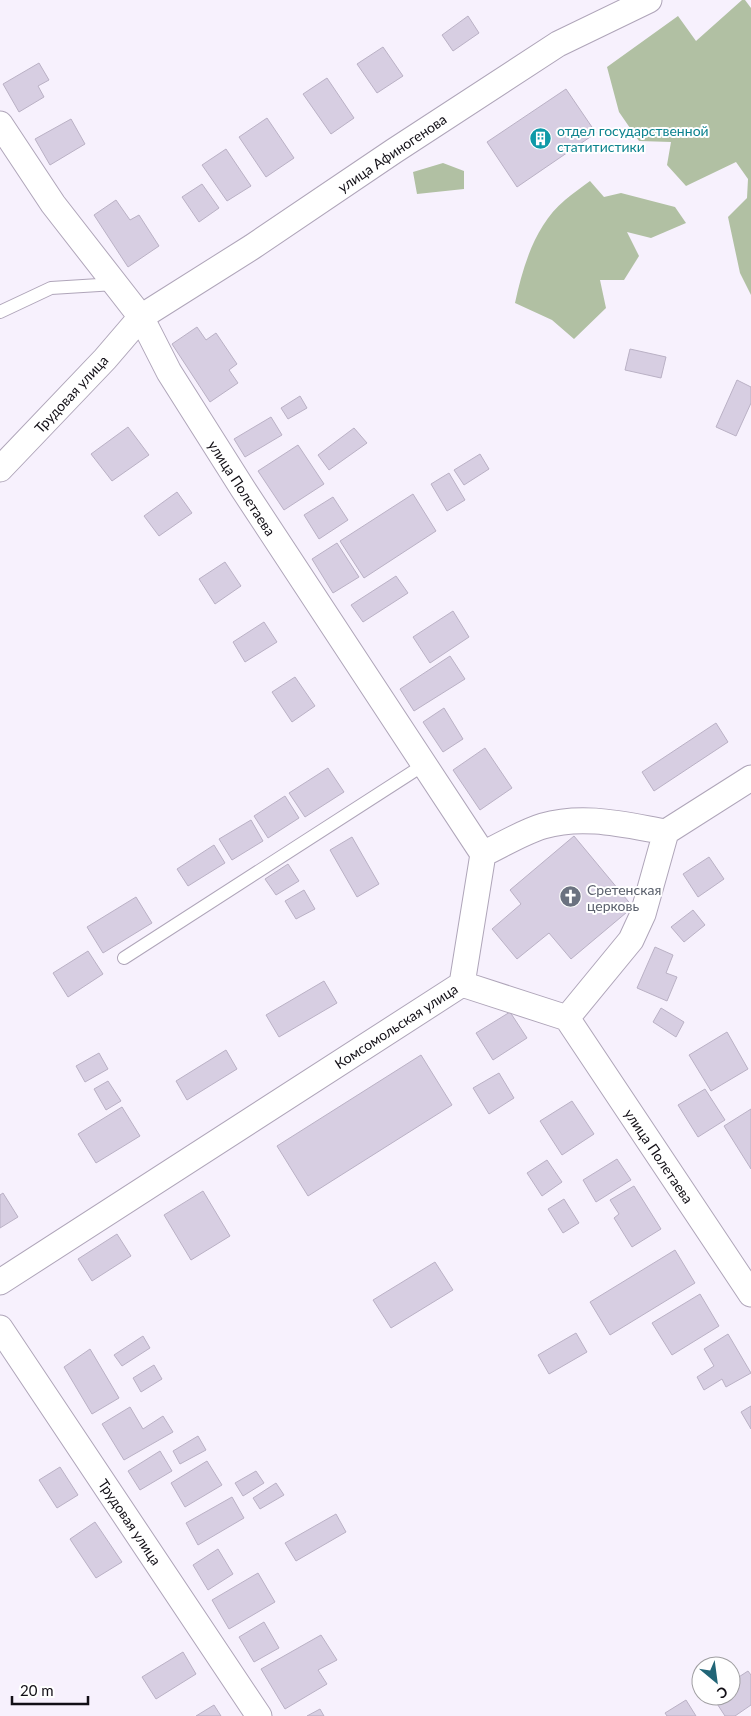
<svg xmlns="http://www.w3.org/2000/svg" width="751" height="1716" font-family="Lato,sans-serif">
	<rect width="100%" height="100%" fill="#f7f1fd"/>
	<path fill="#b1c0a3" d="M742,0H745L751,8V295L740,273L728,217L747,198L748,179L736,162L686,186L667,165L671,142L639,141L619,112L607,67L678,16L696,41Z
		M443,163L464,171V189L417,194L413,172Z
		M590,181L604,197L621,193L675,207L686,223L651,238L627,232L639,256L624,280H600L606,308L574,339L552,320L515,303C523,266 535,225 565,200C573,193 582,187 590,181Z"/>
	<path fill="#d7cee2" stroke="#bab1c5" d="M468,16L479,33L453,51L442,35Z
		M383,47L403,76L377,93L357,64Z
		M39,63L49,80L38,86L44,97L19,112L3,84Z
		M327,78L354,118L331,134L303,94Z
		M566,89L596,133L517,187L487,142Z
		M267,118L294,158L266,177L239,137Z
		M71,119L85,144L50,165L35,139Z
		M226,149L251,186L227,201L202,165Z
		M202,184L219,208L199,222L182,197Z
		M116,200L130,220L139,215L159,246L128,267L94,215Z
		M197,327L206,340L216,333L237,364L229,370L238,383L210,402L172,344Z
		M630,349L666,357L661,378L625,370Z
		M737,380L751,387V403L736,436L716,427Z
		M300,396L307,408L288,419L281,408Z
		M271,417L282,435L245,457L234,439Z
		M128,427L149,455L112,481L91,454Z
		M354,428L367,443L329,470L318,455Z
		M298,445L324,484L284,510L258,471Z
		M480,454L489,469L464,485L454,470Z
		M449,473L465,500L447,511L431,484Z
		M177,492L192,513L159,536L144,516Z
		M413,494L436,531L364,578L340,541Z
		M333,497L348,520L319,539L304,515Z
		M337,543L359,577L333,593L312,559Z
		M225,562L241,586L215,604L199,579Z
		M396,576L408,593L363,622L351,605Z
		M453,611L469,637L430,663L413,637Z
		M264,622L277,642L245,662L233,642Z
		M450,656L465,679L414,711L400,689Z
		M295,677L315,706L292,722L272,692Z
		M444,708L463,739L443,752L423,722Z
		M716,723L728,742L654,791L642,772Z
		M485,748L512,788L480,810L453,770Z
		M328,768L344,792L305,817L289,793Z
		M285,796L299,818L268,838L254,816Z
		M251,820L263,841L232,860L219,839Z
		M574,836L633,907L571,959L549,933L517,959L492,929L521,904L510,890Z
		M352,837L379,884L357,897L330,850Z
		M214,845L225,863L188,886L177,869Z
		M709,857L724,879L698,897L683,874Z
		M288,864L299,881L276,895L265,879Z
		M304,890L315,909L296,919L285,901Z
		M136,897L152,923L103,953L87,927Z
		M693,910L705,925L684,942L671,927Z
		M655,947L673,955L666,973L677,977L667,1001L637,988Z
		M88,951L103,974L68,997L53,973Z
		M324,981L337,1003L279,1037L266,1015Z
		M661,1008L684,1022L676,1037L653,1022Z
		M510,1012L527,1038L493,1060L476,1033Z
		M727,1032L748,1069L711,1091L689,1055Z
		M226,1050L237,1069L187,1100L176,1081Z
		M99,1053L108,1069L85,1082L76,1066Z
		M421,1055L452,1105L308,1196L277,1146Z
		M499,1073L514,1098L489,1114L473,1088Z
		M108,1081L121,1101L106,1110L94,1089Z
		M705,1089L725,1120L698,1137L678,1105Z
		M572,1101L594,1134L562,1155L540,1121Z
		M122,1107L140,1136L96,1163L78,1134Z
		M751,1109V1169L724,1126Z
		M617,1159L631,1180L596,1202L583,1180Z
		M547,1160L562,1182L542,1196L527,1173Z
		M634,1186L661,1229L632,1247L614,1218L619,1214L610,1200Z
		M203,1191L230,1236L191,1260L164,1215Z
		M3,1193L18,1217L0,1228V1195Z
		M564,1199L579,1223L563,1233L548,1209Z
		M117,1234L131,1256L92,1281L78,1259Z
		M675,1250L695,1283L610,1335L590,1302Z
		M435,1262L453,1290L391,1328L373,1300Z
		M700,1294L719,1326L672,1355L652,1323Z
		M576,1333L587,1352L549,1374L538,1355Z
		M728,1334L751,1373L726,1387L722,1379L704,1390L697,1377L714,1366L704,1349Z
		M143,1336L150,1348L122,1366L114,1355Z
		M90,1349L119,1398L92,1414L64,1367Z
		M154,1365L162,1379L141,1392L133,1378Z
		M751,1406V1429L741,1412Z
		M130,1407L143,1429L163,1416L173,1432L124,1460L102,1424Z
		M198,1436L206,1450L180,1464L173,1451Z
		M160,1451L172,1471L140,1490L128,1471Z
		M207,1461L222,1485L185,1507L171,1483Z
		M60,1467L78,1495L57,1508L39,1480Z
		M256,1471L264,1483L243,1496L235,1483Z
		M276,1483L284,1495L260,1509L253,1498Z
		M232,1497L244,1518L198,1545L186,1523Z
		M336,1514L346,1532L296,1561L285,1543Z
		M95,1522L122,1562L96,1578L70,1539Z
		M218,1549L233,1574L208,1590L193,1565Z
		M258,1573L275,1602L229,1629L212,1600Z
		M264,1622L279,1648L254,1662L239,1637Z
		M321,1635L337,1660L318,1670L327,1684L285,1709L261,1669Z
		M183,1652L196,1674L156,1699L142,1677Z
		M748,1671L751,1675V1705L735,1716H725L712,1696H731V1682Z
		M686,1700L696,1716H667L665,1713Z
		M214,1705L221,1716H196Z
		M320,1709L324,1716H307Z"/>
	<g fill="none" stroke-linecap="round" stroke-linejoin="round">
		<defs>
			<path id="service" d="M0,312L51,288L115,284
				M124,958L425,764"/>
			<path id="minor" d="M0,124L53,204L141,317L169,372L243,489L483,854
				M0,469L105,359L141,317L252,247L394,151L558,44L649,0
				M483,854C502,845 523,832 543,826C584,814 625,825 666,832L751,778
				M462,984L567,1018
				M567,1018L751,1294
				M567,1018L631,940L643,914L666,832
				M0,1282L462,984L483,854
				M0,1328L259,1716"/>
		</defs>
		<use href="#service" stroke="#afa5b9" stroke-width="14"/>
		<use href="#minor" stroke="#afa5b9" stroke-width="27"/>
		<use href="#service" stroke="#fff" stroke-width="12"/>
		<use href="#minor" stroke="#fff" stroke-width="25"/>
	</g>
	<defs>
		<symbol id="building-disc" viewBox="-11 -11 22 22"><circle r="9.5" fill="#0f9aa8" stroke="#fff"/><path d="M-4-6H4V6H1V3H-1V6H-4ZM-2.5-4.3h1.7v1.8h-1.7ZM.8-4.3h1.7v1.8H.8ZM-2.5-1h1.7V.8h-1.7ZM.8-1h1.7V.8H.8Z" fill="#fff"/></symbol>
		<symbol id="church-disc" viewBox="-11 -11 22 22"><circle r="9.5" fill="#6b7280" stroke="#fff"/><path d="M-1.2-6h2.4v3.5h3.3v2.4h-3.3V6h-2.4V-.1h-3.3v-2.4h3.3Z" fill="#fff"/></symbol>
	</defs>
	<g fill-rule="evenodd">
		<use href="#building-disc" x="528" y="126" width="25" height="25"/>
		<use href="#church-disc" x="558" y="884" width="25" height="25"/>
	</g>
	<g text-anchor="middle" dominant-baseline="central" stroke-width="4" stroke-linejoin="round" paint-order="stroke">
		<g font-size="14" fill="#0d838f" stroke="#fff" text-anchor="start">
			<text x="557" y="130">отдел государственной<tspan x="557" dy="16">статитистики</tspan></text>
		</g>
		<g font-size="14" fill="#120f16" stroke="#fff">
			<text transform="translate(392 153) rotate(-34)">улица Афиногенова</text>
			<text transform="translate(71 394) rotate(-47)">Трудовая улица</text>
			<text transform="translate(242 488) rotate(57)">улица Полетаева</text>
			<text transform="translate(396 1026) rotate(-33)">Комсомольская улица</text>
			<text transform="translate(659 1156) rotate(56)">улица Полетаева</text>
			<text transform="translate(130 1522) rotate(56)">Трудовая улица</text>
		</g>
		<g font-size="14" fill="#5b616d" stroke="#fff" text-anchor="start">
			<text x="587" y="889">Сретенская<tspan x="587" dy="16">церковь</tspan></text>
		</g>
	</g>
	<g transform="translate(716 1681) rotate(151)"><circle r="24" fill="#ffffff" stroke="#a09fa2"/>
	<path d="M0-4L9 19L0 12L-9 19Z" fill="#216577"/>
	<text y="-8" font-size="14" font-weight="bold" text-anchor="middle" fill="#120f16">С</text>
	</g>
	<path d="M12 1696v8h76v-8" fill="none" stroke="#120f16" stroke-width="2.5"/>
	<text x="20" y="1696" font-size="15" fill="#120f16" stroke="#ffffff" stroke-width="4" paint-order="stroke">20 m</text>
</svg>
